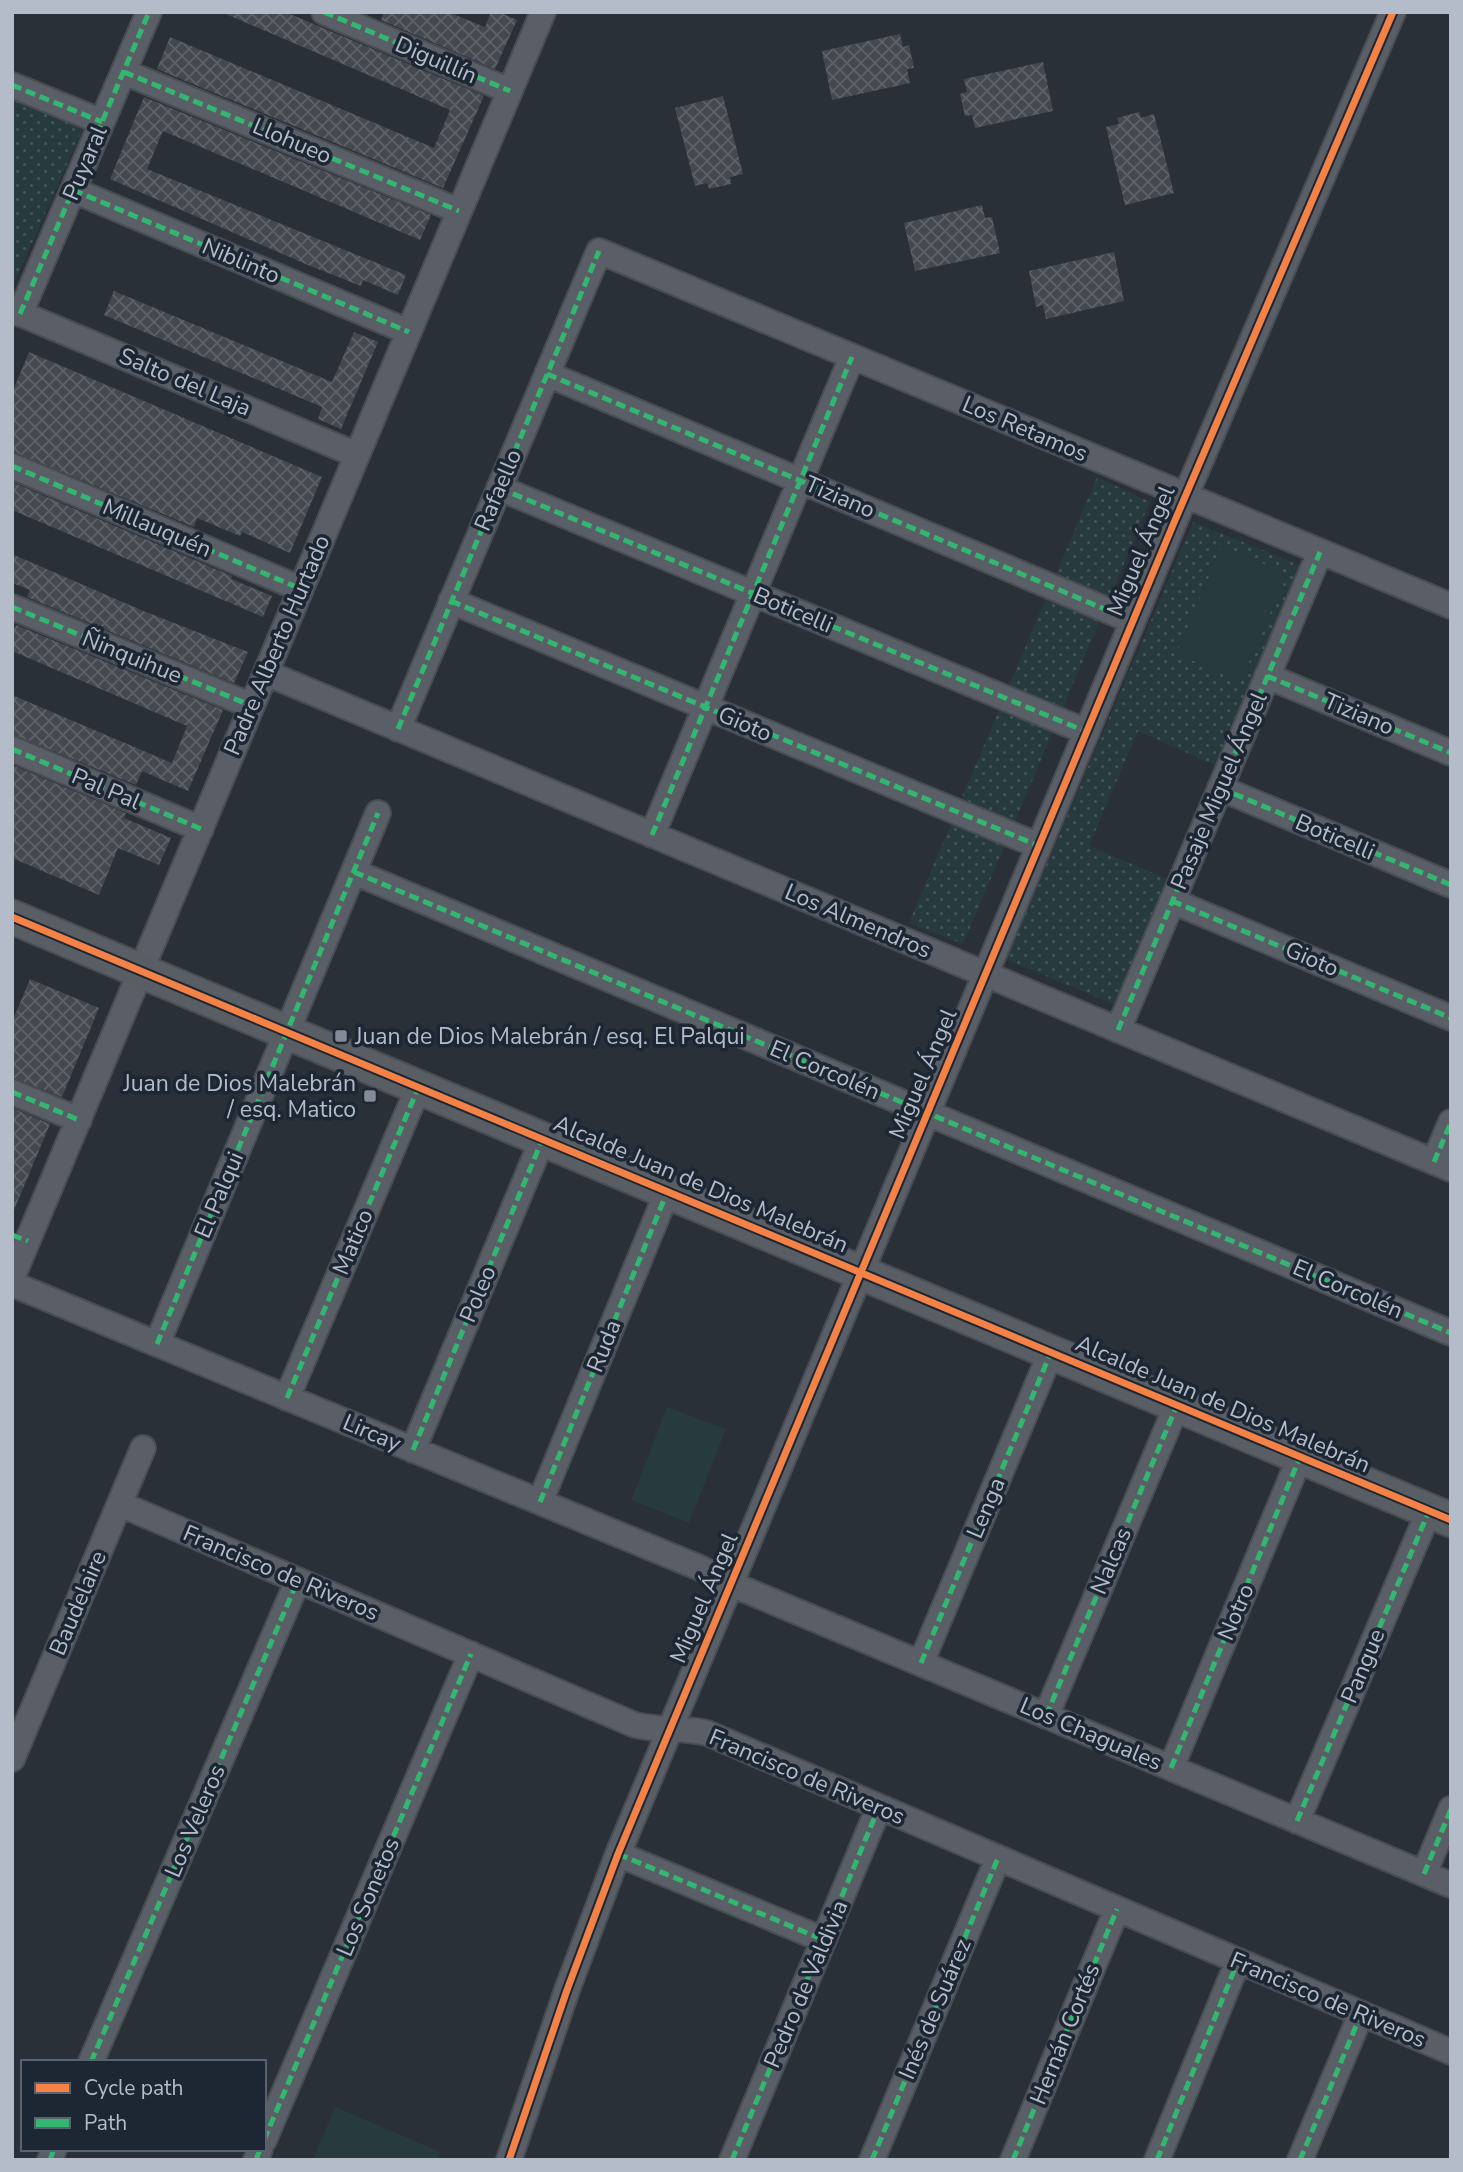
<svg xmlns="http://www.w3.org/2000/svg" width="1463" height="2172" font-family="'Nunito Sans',sans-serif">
	<defs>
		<pattern id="park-dots" width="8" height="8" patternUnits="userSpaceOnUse" patternTransform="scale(1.75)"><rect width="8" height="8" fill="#273a3e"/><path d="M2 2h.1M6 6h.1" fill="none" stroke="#445559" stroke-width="1.8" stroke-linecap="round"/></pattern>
		<pattern id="building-cross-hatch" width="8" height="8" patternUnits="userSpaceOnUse" patternTransform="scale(1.75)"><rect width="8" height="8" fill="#444950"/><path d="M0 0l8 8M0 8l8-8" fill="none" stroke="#5d6168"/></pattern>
	</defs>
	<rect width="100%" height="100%" fill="#2a3038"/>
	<path fill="url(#park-dots)" d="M12,94L78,122L82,131L15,281L12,282Z
		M1097,477L1150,502L963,944L909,923Z
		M1193,522L1305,567L1219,767L1138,731L1089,846L1172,881L1118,1006L1006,959Z"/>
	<path fill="#273a3e" d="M1222,546L1287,574L1241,681L1176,654Z
		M667,1407L726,1429L689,1523L631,1500Z
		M335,2107L440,2152L437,2160H313Z"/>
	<path fill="url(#building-cross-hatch)" d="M221,12H285L484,96L443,188L157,69L170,37L434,148L450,110Z
		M384,12H448L485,27L491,12H499L517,20L495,69L381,20Z
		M900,34L903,47L909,45L914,68L907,69L910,83L832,100L822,51Z
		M1043,62L1053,111L975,128L972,115L965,116L960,94L967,92L964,79Z
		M723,96L743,174L730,177L731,184L709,189L707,183L695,186L675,108Z
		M144,97L431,215L420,240L163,131L147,169L406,275L398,295L363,280L361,286L308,265L110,179Z
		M1139,112L1141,118L1154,114L1174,193L1125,205L1106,127L1119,124L1117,118Z
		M982,205L985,218L992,217L1000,253L915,271L904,223Z
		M1114,252L1124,301L1046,319L1043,305L1036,307L1029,271Z
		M114,291L332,382L354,332L378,342L341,429L318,419L322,407L104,315Z
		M29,352L322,477L290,553L242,532L240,536L197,518L194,527L12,451V393Z
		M12,482L232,576L231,579L272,596L263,617L12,510Z
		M12,554L141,610L248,652L234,683L27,597L30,590L12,583Z
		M16,625L223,710L188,791L142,771L136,785L12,734V695L172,763L187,726L12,651V633Z
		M12,765L126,813L124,818L171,838L159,865L118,848L99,895L12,858Z
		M30,979L99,1008L62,1097L12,1077V1022Z
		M12,1108L50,1124L12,1215Z"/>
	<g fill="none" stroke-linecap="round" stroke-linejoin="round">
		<defs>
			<path id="street" d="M324,12L510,91
				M124,72L459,211
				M12,85L102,122
				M73,190L409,332
				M12,310L357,455
				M20,314L149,12
				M547,374L1133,621
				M12,466L301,589
				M499,488L1087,732
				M451,601L1039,846
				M12,607L252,706
				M266,673L1451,1169
				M1267,676L1451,753
				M398,729L599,251L1451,606
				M12,749L201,829
				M1220,788L1451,885
				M652,835L852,357
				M354,872L1451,1333
				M1172,901L1451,1018
				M1118,1030L1320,552
				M12,1092L79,1120
				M1434,1162L1451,1122
				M12,1278L543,12
				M12,1284L700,1568L731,1584L1451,1885
				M157,1344L378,813
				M287,1398L419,1086
				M413,1450L543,1138
				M540,1502L668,1190
				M120,1504L635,1725C659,1731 683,1727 707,1733L1451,2052
				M921,1663L1051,1352
				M1046,1716L1177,1405
				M12,1759L143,1448
				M1171,1768L1300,1457
				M1297,1821L1429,1511
				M618,1854L824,1940
				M1424,1874L1451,1809
				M91,2062L298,1580
				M264,2140L471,1654
				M50,2160L54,2149
				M256,2160L260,2149
				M509,2160L567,1990L618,1854L1173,525L1393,12
				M732,2160L879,1807
				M872,2160L998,1858
				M1013,2160L1117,1909
				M1157,2160L1238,1961
				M1300,2160L1361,2014"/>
			<path id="secondary" d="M12,917L1451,1520"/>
		</defs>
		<use href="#street" stroke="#484c53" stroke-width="28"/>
		<use href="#secondary" stroke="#484c53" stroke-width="37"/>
		<use href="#street" stroke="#5a5e66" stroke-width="24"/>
		<use href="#secondary" stroke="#595d64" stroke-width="33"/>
		<path stroke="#33b770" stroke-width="5" stroke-dasharray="10 5" stroke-linecap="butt" d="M324,12L510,91
			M124,72L459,211
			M12,85L102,122
			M73,190L409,332
			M20,314L149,12
			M547,374L1133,621
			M12,466L301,589
			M499,488L1087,732
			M451,601L1039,846
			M12,607L252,706
			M1267,676L1451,753
			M398,729L599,251
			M12,749L201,829
			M1220,788L1451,885
			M652,835L852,357
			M354,872L1451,1333
			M1172,901L1451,1018
			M1118,1030L1320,552
			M12,1092L79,1120
			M1434,1162L1451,1122
			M12,1235L28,1241
			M157,1344L378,813
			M287,1398L419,1086
			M413,1450L543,1138
			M540,1502L668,1190
			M921,1663L1051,1352
			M1046,1716L1177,1405
			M1171,1768L1300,1457
			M1297,1821L1429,1511
			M618,1854L824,1940
			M1424,1874L1451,1809
			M91,2062L298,1580
			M264,2140L471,1654
			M50,2160L54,2149
			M256,2160L260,2149
			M732,2160L879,1807
			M872,2160L998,1858
			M1013,2160L1117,1909
			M1157,2160L1238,1961
			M1300,2160L1361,2014"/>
		<defs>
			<path id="cycleway" d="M12,917L1451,1520
				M509,2160L567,1990L618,1854L1173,525L1393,12"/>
		</defs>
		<use href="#cycleway" stroke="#1d2633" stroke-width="11"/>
		<use href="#cycleway" stroke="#f48246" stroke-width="7"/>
	</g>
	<g fill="#848b96" stroke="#1d2633" stroke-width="2.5">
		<rect x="334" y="1029" width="14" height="14" rx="3.5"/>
		<rect x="363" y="1089" width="14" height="14" rx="3.5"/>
	</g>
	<g text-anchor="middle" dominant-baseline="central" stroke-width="7" stroke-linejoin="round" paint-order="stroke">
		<g font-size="23" fill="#b4bcc9" stroke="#1d2633">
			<text transform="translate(436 60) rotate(23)">Diguillín</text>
			<text transform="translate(292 141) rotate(23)">Llohueo</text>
			<text transform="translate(85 163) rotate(-67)">Puyaral</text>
			<text transform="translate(241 261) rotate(23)">Niblinto</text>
			<text transform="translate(185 382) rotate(23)">Salto del Laja</text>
			<text transform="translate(1025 429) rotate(23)">Los Retamos</text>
			<text transform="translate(498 490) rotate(-67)">Rafaello</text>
			<text transform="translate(840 497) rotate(23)">Tiziano</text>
			<text transform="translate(157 528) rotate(23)">Millauquén</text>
			<text transform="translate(1141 551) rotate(-67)">Miguel Ángel</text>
			<text transform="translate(793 610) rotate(23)">Boticelli</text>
			<text transform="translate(277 645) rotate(-67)">Padre Alberto Hurtado</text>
			<text transform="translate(132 657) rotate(22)">Ñinquihue</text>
			<text transform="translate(1359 714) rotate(23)">Tiziano</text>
			<text transform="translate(745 724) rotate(23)">Gioto</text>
			<text transform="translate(106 789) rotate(23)">Pal Pal</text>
			<text transform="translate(1219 791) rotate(-67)">Pasaje Miguel Ángel</text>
			<text transform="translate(1335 837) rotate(23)">Boticelli</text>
			<text transform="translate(858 921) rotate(23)">Los Almendros</text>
			<text transform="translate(1312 959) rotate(23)">Gioto</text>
			<text transform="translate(825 1070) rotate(23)">El Corcolén</text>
			<text transform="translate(923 1074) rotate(-67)">Miguel Ángel</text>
			<text transform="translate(701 1184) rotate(23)">Alcalde Juan de Dios Malebrán</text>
			<text transform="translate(219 1195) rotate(-67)">El Palqui</text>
			<text transform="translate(353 1242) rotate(-67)">Matico</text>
			<text transform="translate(1348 1289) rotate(23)">El Corcolén</text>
			<text transform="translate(478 1294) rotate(-67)">Poleo</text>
			<text transform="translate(604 1346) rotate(-68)">Ruda</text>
			<text transform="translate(1223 1404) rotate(23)">Alcalde Juan de Dios Malebrán</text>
			<text transform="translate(372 1433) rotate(23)">Lircay</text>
			<text transform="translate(986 1508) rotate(-67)">Lenga</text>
			<text transform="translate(1111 1561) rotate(-67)">Nalcas</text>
			<text transform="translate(281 1573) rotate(23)">Francisco de Riveros</text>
			<text transform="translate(704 1598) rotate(-67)">Miguel Ángel</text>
			<text transform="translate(78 1603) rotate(-67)">Baudelaire</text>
			<text transform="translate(1236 1612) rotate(-67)">Notro</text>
			<text transform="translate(1363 1666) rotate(-67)">Pangue</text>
			<text transform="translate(1091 1734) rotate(23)">Los Chaguales</text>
			<text transform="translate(807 1777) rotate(23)">Francisco de Riveros</text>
			<text transform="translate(195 1821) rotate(-67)">Los Veleros</text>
			<text transform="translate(368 1897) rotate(-67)">Los Sonetos</text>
			<text transform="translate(806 1984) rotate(-67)">Pedro de Valdivia</text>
			<text transform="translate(1328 2000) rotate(23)">Francisco de Riveros</text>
			<text transform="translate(935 2009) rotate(-67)">Inés de Suárez</text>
			<text transform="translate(1065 2034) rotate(-68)">Hernán Cortés</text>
		</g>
		<g font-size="23" fill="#b4bcc9" stroke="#1d2633" text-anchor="start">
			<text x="355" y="1036">Juan de Dios Malebrán / esq. El Palqui</text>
			<text x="356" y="1083" text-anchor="end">Juan de Dios Malebrán<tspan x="356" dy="26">/ esq. Matico</tspan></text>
		</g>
	</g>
	<rect width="1463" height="2172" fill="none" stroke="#b4bcc9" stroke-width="28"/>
	<rect x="21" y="2060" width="245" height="91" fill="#1d2633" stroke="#59626f" stroke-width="2"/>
	<rect x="35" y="2083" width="35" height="10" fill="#f48246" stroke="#59626f" stroke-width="2"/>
	<text x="84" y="2095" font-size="21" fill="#b4bcc9">Cycle path</text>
	<rect x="35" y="2118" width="35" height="10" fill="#33b770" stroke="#59626f" stroke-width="2"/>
	<text x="84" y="2130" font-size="21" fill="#b4bcc9">Path</text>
</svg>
